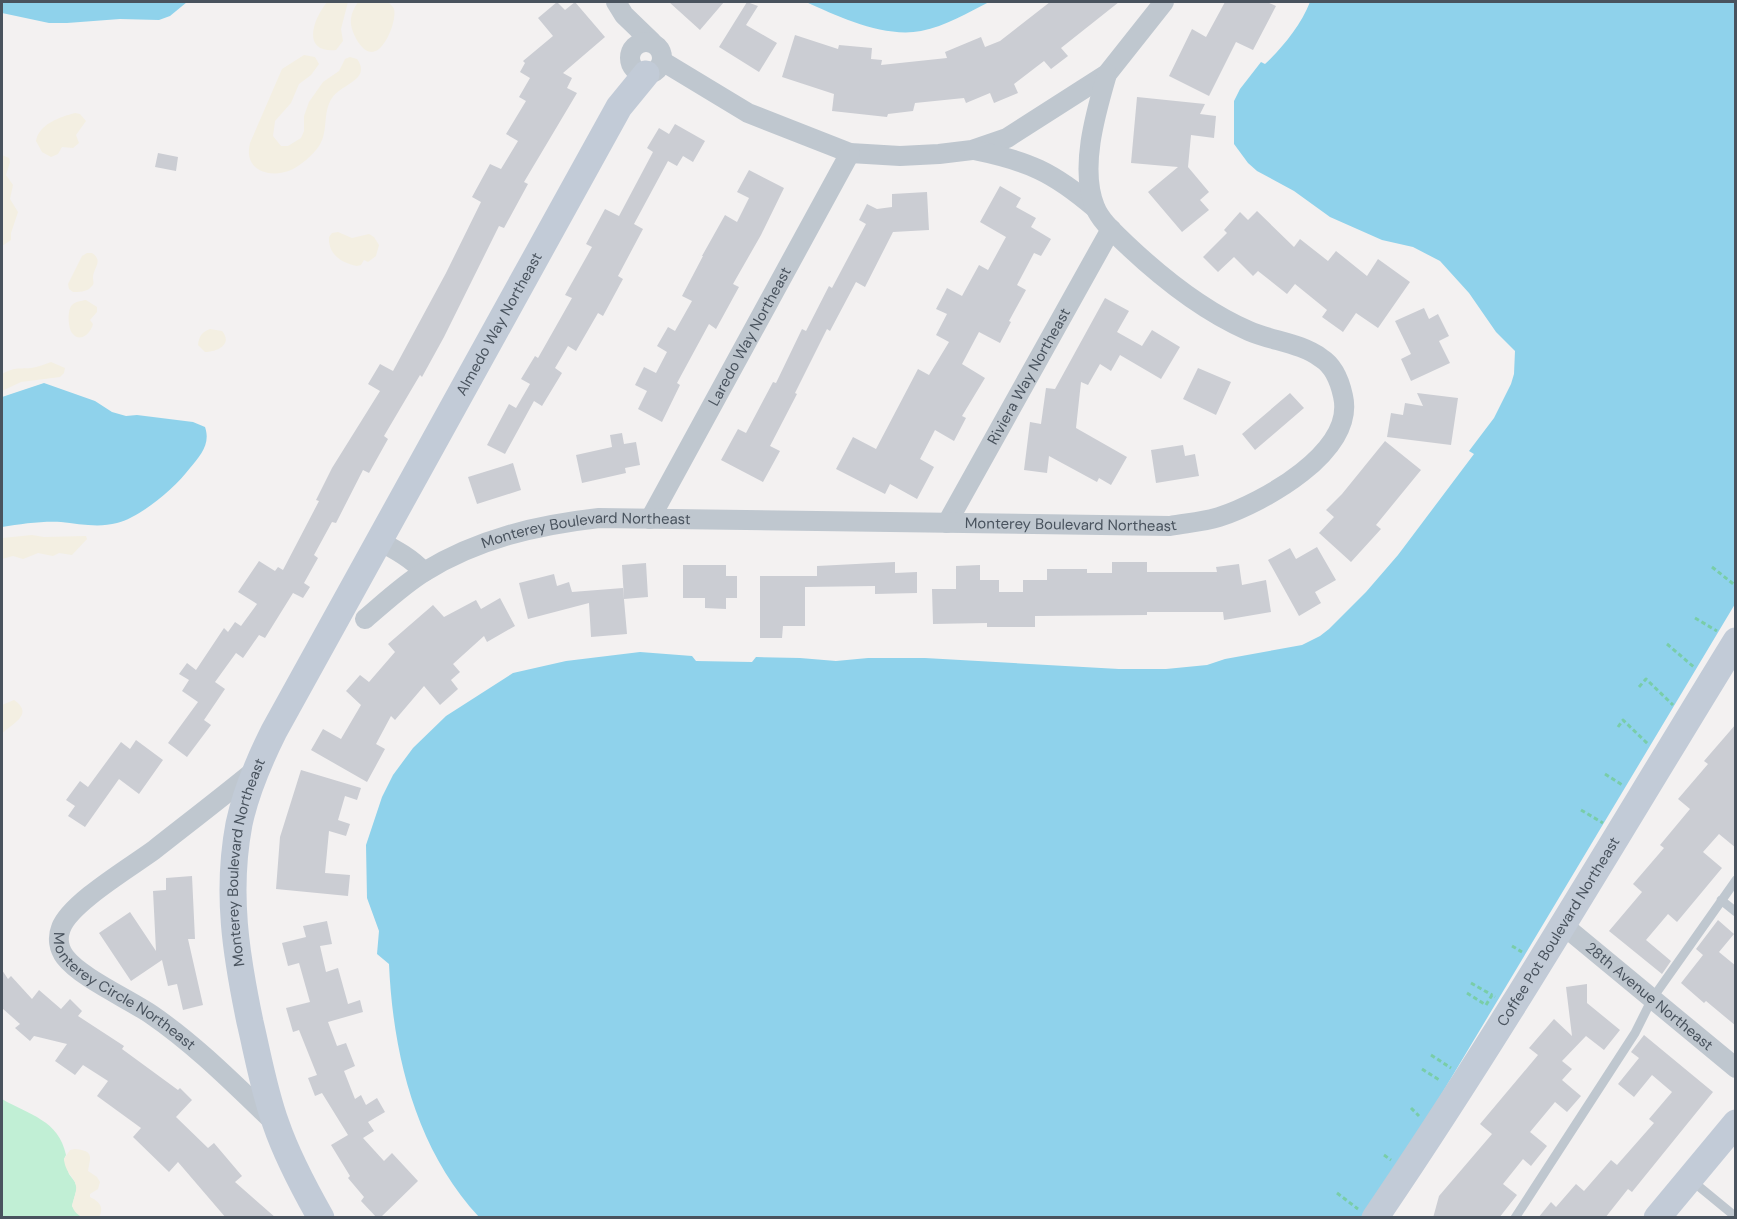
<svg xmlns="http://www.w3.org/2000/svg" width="1737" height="1219" font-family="'DM Sans',sans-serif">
	<rect width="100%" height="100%" fill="#f3f1f1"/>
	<path fill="#c1efd5" d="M2,1099C29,1115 59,1120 66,1155L64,1159L69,1174L75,1182L77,1188L72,1206L81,1217H2Z"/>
	<path fill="#f3efe2" d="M327,2H348L341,29L343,41L336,50C300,53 314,18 327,2Z
		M358,2H388C390,4 393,6 394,9C397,20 385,52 372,52C361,52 352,33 351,24C350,16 354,8 358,2Z
		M304,55L315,57L319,64L311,75L299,84L291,103L275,121L273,136L281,146H288L301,138L304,131V116L309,102L323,82L339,71L345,59L350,57L357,59C372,80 341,84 332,98C322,113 329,131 319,146C313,155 300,166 291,170C269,179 243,170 250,143L282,69Z
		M75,113L80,114L86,121L76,135L79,143L73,148L62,147L58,154L51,157L42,152L36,141C39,124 60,117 75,113Z
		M2,155L9,158L10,162L6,175L13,185L10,199L18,212L11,233V240L2,246Z
		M338,232L352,238L369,234L374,237L379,245L376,256L368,262L364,260L361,265L357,266C341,263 328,254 329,237L332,233Z
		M87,253H92C104,261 93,268 93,278C93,283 95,283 91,287C87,292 78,292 73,292L69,289L68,284L82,256Z
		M86,300L97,307V312L90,320L93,324C91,333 80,344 72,333C68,328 67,310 72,305C76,301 81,301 86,300Z
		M210,329L222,331C233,344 218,352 205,352L198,345C199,336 202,332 210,329Z
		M51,362L65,368L64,373L60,377L21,382L2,391V374C15,367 17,369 31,368C38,367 45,364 51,362Z
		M32,535L44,537L86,536L87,539L72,555L59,553L53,556L38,553L23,559L13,556L2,559V538Z
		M14,700C36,715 9,725 2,734V705Z
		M75,1149C95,1151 90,1157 88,1171L97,1177L100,1182L98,1189L90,1194V1197C98,1201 105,1206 99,1217C86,1218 77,1219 72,1206C73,1200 77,1192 76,1186C75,1177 65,1173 64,1159L70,1150Z"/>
	<path fill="#8fd2eb" d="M2,2H187L170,16L159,20L120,19L67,23H49L2,13Z
		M806,2H989C967,13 946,26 921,31C884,38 839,17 806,2Z
		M1310,2H1735V604L1423,1125L1361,1217H479C416,1149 393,1055 389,964L377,954L379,931L367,898L366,845L382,797L393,775L413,748L446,716L513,673L535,668L566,661L640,652L692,656L696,661L752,662L756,657L800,658L836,661L868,658H925L1119,669H1166L1207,665L1225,659L1302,645L1320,636L1329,629L1366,592L1398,555L1474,454L1469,451L1494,418L1511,384L1514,374L1515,351L1496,332L1469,293L1440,261L1413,247L1382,240L1330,217L1294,191L1257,171L1248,163L1234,144V101L1240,89L1261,62L1265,64C1283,47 1301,25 1310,2Z
		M44,383L95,401L112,412L126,416L137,415L193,422L205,427C211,444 200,456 190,468C175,488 141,517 117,523C99,528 79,524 61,522C42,521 21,524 2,527V397Z"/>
	<path fill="#cbcdd3" d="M557,2L565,10L575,2L605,37L563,73L572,78L567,88L577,93L524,182L528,184L504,228L499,226L444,337L422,377L420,375L384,436L388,439L369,473L363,470L336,523L332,522L314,555L318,558L304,583L310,587L303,598L293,593L265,638L259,635L243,658L236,653L215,682L225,689L204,720L211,725L187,757L168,743L198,702L182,691L189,680L179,674L187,663L196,670L224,628L228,632L235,622L241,626L257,604L238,592L259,561L275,571L278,567L283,570L319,501L316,500L332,468L380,391L368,384L380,364L393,371L446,273L481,202L472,197L490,164L501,169L518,141L506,134L526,101L519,97L530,78L520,72L525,63L523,61L553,36L538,18Z
		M669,2H724L700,30Z
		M747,2L758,6L746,25L777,43L759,72L719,47Z
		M1050,2H1119L1061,48L1068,56L1051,69L1044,61L1014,84L1018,93L994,103L990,93L966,103L964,98L915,103L913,111L888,114L887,117L832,111L834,94L782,77L795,35L838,49L839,45L872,48L871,59L882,60L881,65L947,58L945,52L981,37L985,47L1000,41Z
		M1225,2H1267L1276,6L1253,50L1236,42L1209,96L1169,76L1192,29L1206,37Z
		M1137,97L1205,104L1200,114L1216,116L1214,138L1191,135L1188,167L1209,192L1200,200L1209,210L1182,232L1148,192L1178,167L1131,163Z
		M675,124L705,141L693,162L683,156L677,166L668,161L634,224L643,229L618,276L623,279L603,316L598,313L576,351L568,346L555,368L562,373L542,406L534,401L505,454L487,445L509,404L516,408L530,384L521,379L535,356L538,358L572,298L565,295L592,247L586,244L605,209L619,216L653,152L647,148L659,128L669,134Z
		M158,153L178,157L176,171L155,167Z
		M749,170L784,188L761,235L733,284L739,287L716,329L709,324L677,383L680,385L662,422L638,409L647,391L635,385L644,367L656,373L667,352L657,346L668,327L675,331L692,301L682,296L703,256H702L725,215L737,222L749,198L737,192Z
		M1000,186L1021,198L1016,207L1036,218L1031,227L1051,239L1041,256L1034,253L1017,285L1026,290L1009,321L1011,322L1000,343L979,332L962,364L985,378L962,416L966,418L954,441L935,430L920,459L934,467L917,499L890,484L885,494L836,469L853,437L876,449L918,369L929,375L949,342L936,335L947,314L936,309L947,288L962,296L979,265L988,270L1006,237L980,222Z
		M927,192L929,230L893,232L865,287L856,282L830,331L827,329L795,393L797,394L770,446L780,451L763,482L721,460L738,429L746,433L773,382L776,383L802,329L806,331L829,286L832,288L866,224L859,220L867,204L877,209L892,207V194Z
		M1257,211L1294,247L1300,239L1328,261L1336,251L1367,276L1378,259L1410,282L1378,328L1356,313L1343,332L1322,317L1327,310L1295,284L1287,294L1258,271L1253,276L1234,257L1218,272L1203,257L1227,233L1224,230L1240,212L1248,220Z
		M1105,298L1129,311L1117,332L1142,346L1152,330L1180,347L1161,379L1120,355L1111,371L1100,364L1088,385L1081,382L1076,428L1127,457L1111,485L1099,478L1097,482L1049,456L1047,473L1024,470L1030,422L1041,424L1046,388L1055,389Z
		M1424,308L1429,319L1438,314L1449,336L1439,341L1450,363L1411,381L1401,359L1411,354L1395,321Z
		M1198,368L1231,382L1216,415L1183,399Z
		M1290,393L1304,408L1255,450L1242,434Z
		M1417,393L1458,398L1451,445L1387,437L1391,413L1403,415L1405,403L1423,406Z
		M622,433L624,444L636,442L640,465L625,468L626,473L582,483L576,455L612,447L610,435Z
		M1385,441L1421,470L1376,525L1381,529L1351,562L1319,533L1334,517L1326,510L1342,494Z
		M1183,445L1185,456L1195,454L1199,476L1156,483L1151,450Z
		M513,463L521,490L477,504L468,477Z
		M1317,547L1336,580L1315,592L1321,603L1299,616L1268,560L1290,548L1296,559Z
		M895,562V573L917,572V593L875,594V586L805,587V626H783L782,638H760V576H817V566Z
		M1112,562H1147V572H1217L1216,567L1239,564L1242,585L1266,580L1271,612L1224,620L1223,612H1147V615L1035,616V627H987V623L933,624L932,589H956V566L980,565V580H999V592H1023V580H1047V569H1087V573H1112Z
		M646,563L648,597L624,599L622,565Z
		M683,565H726V576H737V598H726V609L705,608V598H683Z
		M554,574L557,586L569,582L572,592L623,588L627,634L591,637L589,603L528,619L519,583Z
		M500,598L515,626L487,642L484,636L453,664L460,672L451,680L458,689L440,705L424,686L395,720L391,716L376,744L385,749L367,782L311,750L323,729L341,739L361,705L346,691L360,675L369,682L395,652L388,644L433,605L444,617L476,600L481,609Z
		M1736,724V848L1719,834L1703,852L1722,868L1677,922L1668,914L1646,940L1671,961L1662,974L1609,931L1642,892L1633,884L1664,848L1660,845L1690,809L1678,799L1708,764L1704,761Z
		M136,740L163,760L139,794L119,779L85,827L68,816L75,806L66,800L80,781L88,787L121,742L130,749Z
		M301,770L361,788L357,800L345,796L338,820L350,824L346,836L329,831L325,873L350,875L348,896L276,889L280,837Z
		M192,876L195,939H188L203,1005L183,1010L177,984L168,986L162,960L131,981L99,933L130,912L156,951L153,891L166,890V878Z
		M1718,920L1734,934L1719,952L1736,966V1026L1706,1001L1704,1003L1681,983L1703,955L1696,949Z
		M327,921L332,944L320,946L326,972L338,968L348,1004L360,1000L363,1012L328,1022L337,1046L346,1043L355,1066L344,1071L355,1099L361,1095L366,1105L377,1098L385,1112L368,1122L374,1131L363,1138L384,1161L392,1153L418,1181L380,1218H377L361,1201L364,1197L348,1178L350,1176L331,1145L348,1135L322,1093L315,1096L308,1078L317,1075L299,1030L293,1032L286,1008L310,1002L299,963L288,966L282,943L306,937L303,926Z
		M2,970L8,979L11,976L32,999L39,990L61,1009L70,999L82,1011L78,1016L124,1046L122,1049L178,1090L180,1088L192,1100L176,1117L208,1148L214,1143L242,1176L235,1182L276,1218H226L178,1162L169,1172L133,1137L141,1128L97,1096L108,1081L83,1065L75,1075L55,1061L67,1044L34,1036L30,1041L15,1028L20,1024L2,1008Z
		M1587,984V1003L1620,1030L1604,1050L1586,1036L1562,1061L1572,1069L1562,1080L1581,1096L1567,1112L1555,1102L1530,1132L1547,1146L1531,1166L1523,1159L1503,1184L1517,1195L1499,1218H1433L1439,1196L1492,1134L1480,1124L1538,1055L1529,1048L1554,1019L1572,1036L1566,987Z
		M1644,1035L1713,1092L1632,1192L1628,1189L1605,1218H1538L1551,1202L1556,1207L1576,1184L1584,1191L1611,1160L1617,1165L1654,1123L1649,1119L1672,1092L1652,1075L1634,1097L1618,1084L1639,1058L1631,1052Z"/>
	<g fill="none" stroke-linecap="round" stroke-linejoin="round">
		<path stroke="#79cda8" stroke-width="3" stroke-dasharray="4.5 3" stroke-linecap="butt" d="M1712,567L1736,586
			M1695,618L1717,631
			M1667,644L1695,668
			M1639,687L1646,679L1673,705
			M1618,727L1623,720L1649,745
			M1605,774L1624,786
			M1581,810L1603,823
			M1512,946L1522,952
			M1471,983L1492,995
			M1467,993L1486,1005L1492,995L1495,997
			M1431,1055L1451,1068
			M1422,1069L1441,1081
			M1411,1108L1419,1116
			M1384,1155L1391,1160
			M1337,1193L1358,1209"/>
		<path stroke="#bfc7cf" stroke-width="9" d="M1721,900L1736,912
			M1691,1180L1736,1217
			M1515,1218L1635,1033L1652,999L1736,880"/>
		<g stroke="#bfc7cf" stroke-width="20">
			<path d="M616,2L624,15L652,42"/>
			<circle cx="646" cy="58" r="16"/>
			<path d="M662,61L748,113L850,153L900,156L939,154L972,150L1007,138L1107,74L1164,2"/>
			<path d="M974,150C1028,161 1053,172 1095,208"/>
			<path id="s1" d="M650,519L850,153"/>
			<path id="s2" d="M947,523L1111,229"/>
			<path d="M379,541C396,550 411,558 424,572"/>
			<path id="s3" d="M365,619C384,603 403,585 424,572C477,539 537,525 599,518L1170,526C1186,523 1203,522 1219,517C1262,503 1356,452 1343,396C1340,382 1334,366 1321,358C1301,343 1272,341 1249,331C1203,311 1163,279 1127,245C1116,234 1101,222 1095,207C1079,168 1096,112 1107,74"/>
			<path id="s4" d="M254,771C221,798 187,824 154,850C131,867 70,903 61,928C57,938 59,949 65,957C81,978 129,999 152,1015C197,1046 235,1085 275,1123"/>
			<path id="s5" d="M1563,925L1736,1068"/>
		</g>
		<g stroke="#c2cbd7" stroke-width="27">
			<path id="s6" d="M321,1218C304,1188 287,1156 276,1124C264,1091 258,1056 250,1022C236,955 226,893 239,824C246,791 259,761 274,731L619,107L646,74"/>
			<path id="s7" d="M1375,1218C1503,1030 1617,834 1736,641"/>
			<path d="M1657,1218L1736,1123"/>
		</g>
	</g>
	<g text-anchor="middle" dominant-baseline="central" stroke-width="4.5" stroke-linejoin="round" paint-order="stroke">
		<g font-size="15" fill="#49535e" stroke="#fff">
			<text stroke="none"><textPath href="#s6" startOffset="974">Almedo Way Northeast</textPath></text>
			<text stroke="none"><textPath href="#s1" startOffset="208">Laredo Way Northeast</textPath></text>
			<text stroke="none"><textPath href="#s2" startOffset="168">Riviera Way Northeast</textPath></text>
			<text stroke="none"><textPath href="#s3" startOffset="732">Monterey Boulevard Northeast</textPath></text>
			<text stroke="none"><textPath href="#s3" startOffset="246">Monterey Boulevard Northeast</textPath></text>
			<text stroke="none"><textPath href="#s6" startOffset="372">Monterey Boulevard Northeast</textPath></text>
			<text stroke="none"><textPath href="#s7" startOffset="340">Coffee Pot Boulevard Northeast</textPath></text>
			<text stroke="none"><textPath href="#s4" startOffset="346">Monterey Circle Northeast</textPath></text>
			<text stroke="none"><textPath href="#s5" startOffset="112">28th Avenue Northeast</textPath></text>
		</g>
	</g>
	<rect width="1737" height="1219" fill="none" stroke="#49535e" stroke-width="6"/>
</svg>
